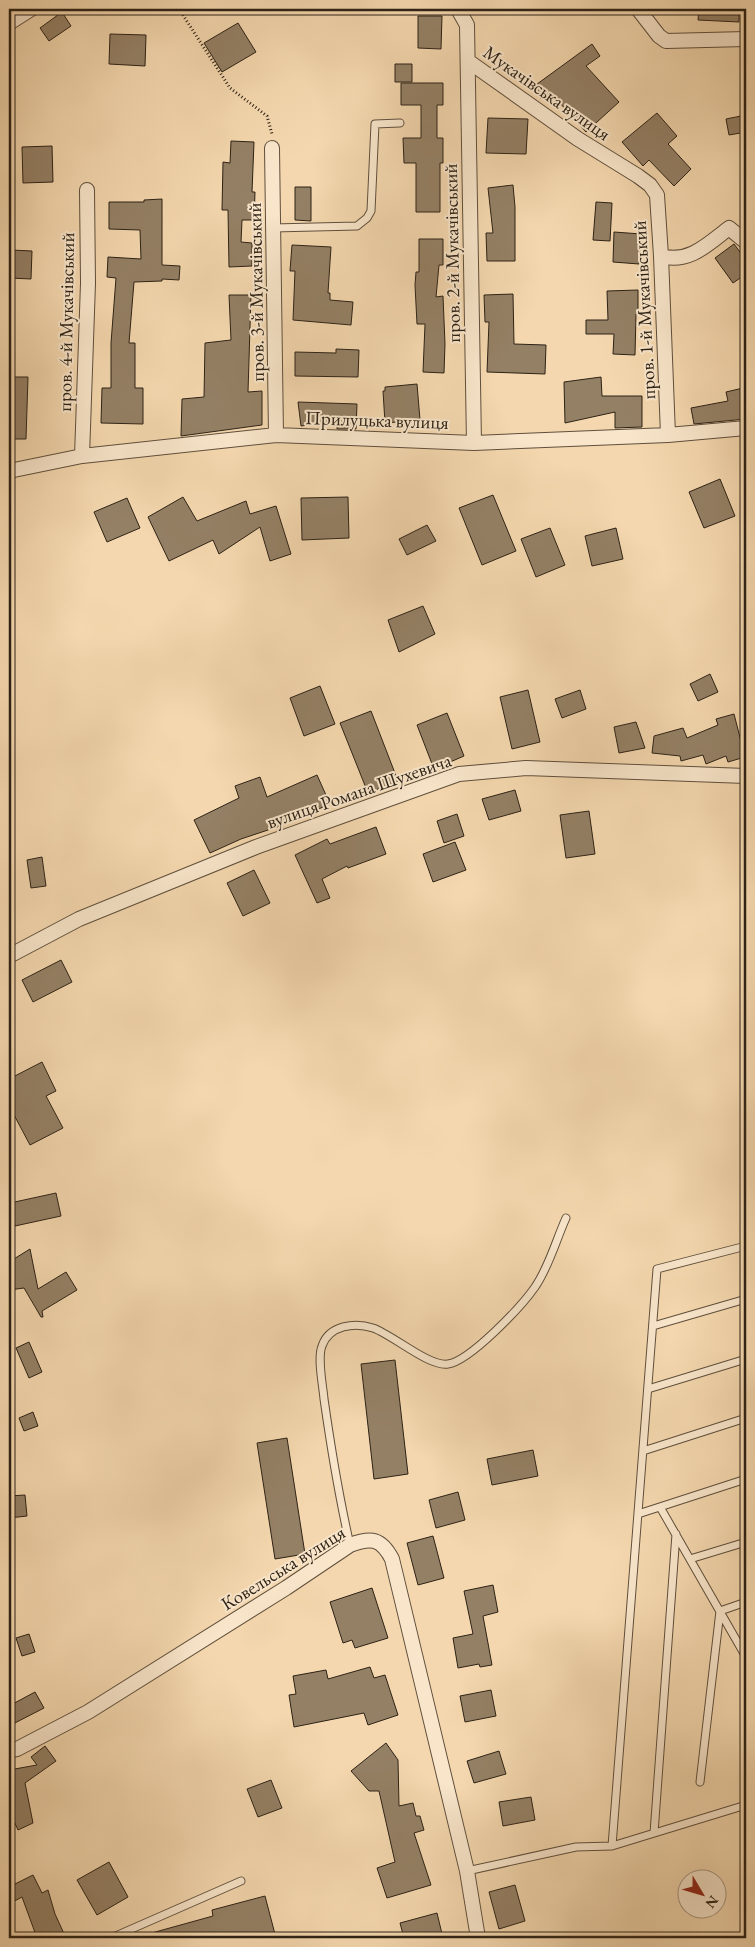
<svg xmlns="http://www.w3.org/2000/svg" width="755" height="1947" font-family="'EB Garamond',serif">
	<rect width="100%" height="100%" fill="#f4d7ae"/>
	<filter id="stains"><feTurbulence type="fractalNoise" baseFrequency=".004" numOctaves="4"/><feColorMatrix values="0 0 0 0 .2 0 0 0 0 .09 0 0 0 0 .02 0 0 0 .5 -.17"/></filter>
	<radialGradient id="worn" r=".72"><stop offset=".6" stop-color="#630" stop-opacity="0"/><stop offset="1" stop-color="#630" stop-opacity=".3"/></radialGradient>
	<path fill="#948065" stroke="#2d2216" d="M699,9H739V22L698,20Z
		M62,12L71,26L49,41L40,28Z
		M418,16H442L441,49L418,48Z
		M238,23L256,52L222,72L204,43Z
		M110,34L146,35L145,66L109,64Z
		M592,44L600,56L586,66L619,102L586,132L550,92L541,99L533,87Z
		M395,64H412V82H395Z
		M401,83H443V105H437V138H443V163H440V212H416V163H404L403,138H421V105H401Z
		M657,113L677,136L668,144L691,169L674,186L649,160L643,166L622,142Z
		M746,115V132L729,135L726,119Z
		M488,118L528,119L526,154L486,153Z
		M231,141L254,142L252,192H255L254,220H242L241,242L252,243V266L229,267L228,210H222L223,162L230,163Z
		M52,146L53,182L23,183L22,147Z
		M513,185L515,207V261H487L486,233H493L488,188Z
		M295,187H311V221L295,220Z
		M162,199V265L180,266L179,280L162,279V281L134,282L129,343H135V388H143V424L101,423L102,388H111V343L116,278L107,277L108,257L141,259L140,230L109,229V202H144V200Z
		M596,202L612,203L610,241L593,240Z
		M614,232L641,234L639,264L613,262Z
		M419,239H443V265H439L436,297L443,296L445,344L444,373L423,372L425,324H417L415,285L416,272H419Z
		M734,244L746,260V274L733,283L715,258Z
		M292,245L331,247L328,293H330V300L353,302L351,325L293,320L295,271H290Z
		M11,250L32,251L31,279L10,278Z
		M638,290V314H636L635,355L613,354L614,334H586V320H608L607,291Z
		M513,294L514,344L546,345L545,374L487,372L489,322H485L484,295Z
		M229,295H251L248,392L262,391V425L181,436L182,399L204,397L205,343L231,340Z
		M336,349L359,350L358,377L295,376V352L336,353Z
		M14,377H28L26,439H13Z
		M601,377L602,396H642V427L615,428V412L565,423L564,382Z
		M417,384L420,420L385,423L383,391H385V387Z
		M743,388L746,403V419L694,424L691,408L728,401L726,392Z
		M298,402L357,404L356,429H337V421L301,426Z
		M720,479L735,516L704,528L689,492Z
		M493,495L516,551L482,565L459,508Z
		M183,497L197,521L246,501L250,514L276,506L291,554L270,561L260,527L219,554L213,540L169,561L148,517Z
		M348,497L349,538L302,540L301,498Z
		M127,498L140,528L107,542L94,512Z
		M427,525L436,541L407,555L399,539Z
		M550,528L565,565L536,577L521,539Z
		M616,528L623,559L592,566L585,536Z
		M423,606L435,634L399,652L388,620Z
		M710,674L718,692L698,701L690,684Z
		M320,686L335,724L304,736L290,698Z
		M528,690L540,742L512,749L500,697Z
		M580,690L586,709L562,718L555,699Z
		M371,711L398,781L368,793L340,723Z
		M447,713L464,756L434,769L417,725Z
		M734,714L745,757L728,762L726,756L706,764L703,755L681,761L680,756L652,753L654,736L683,728L687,738L718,725L716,719Z
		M636,722L645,748L619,753L614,727Z
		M317,775L330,804L277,827L241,839L210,853L194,820L239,798L235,786L260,777L267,797Z
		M515,790L521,811L489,820L482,799Z
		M589,811L595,854L566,858L560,815Z
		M457,814L464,836L444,843L437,821Z
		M376,827L386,854L348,868L347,866L322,879L330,898L317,903L295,855L327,839L330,844Z
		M455,842L466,870L433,882L423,854Z
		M42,857L46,886L31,888L27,860Z
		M254,870L270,903L243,916L227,883Z
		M61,960L72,982L33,1002L22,980Z
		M42,1062L56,1091L46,1096L63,1128L30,1145L13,1113L9,1115V1079Z
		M56,1193L61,1216L15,1226L10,1203Z
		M30,1249L38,1289L66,1272L77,1290L42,1311L43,1317H41L24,1288L9,1290V1262Z
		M29,1342L42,1372L29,1378L16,1348Z
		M395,1360L408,1474L374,1479L361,1364Z
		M33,1412L38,1426L24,1431L19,1418Z
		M287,1438L305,1554L275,1559L257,1443Z
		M533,1450L538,1476L492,1485L487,1459Z
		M458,1492L465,1520L436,1528L429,1500Z
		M25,1495L27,1516L9,1518V1496Z
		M433,1536L444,1578L418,1585L407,1543Z
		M493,1585L498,1612L483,1616L492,1665L480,1667L479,1664L458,1668L453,1638L473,1634L464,1591Z
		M372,1588L388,1638L355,1648L352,1640L343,1643L330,1602Z
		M29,1634L35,1652L22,1656L16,1638Z
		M370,1667L374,1678L385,1675L398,1715L368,1725L364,1713L294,1727L289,1695L296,1694L293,1676L326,1670L328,1679Z
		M491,1690L496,1716L465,1722L460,1696Z
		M35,1692L44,1708L9,1726V1706Z
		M386,1743L398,1760L399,1806L413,1803L416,1816H420L424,1830L414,1833L431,1885L387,1898L377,1868L395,1862L379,1791H369L351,1771Z
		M45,1746L56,1761L25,1783L33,1823L18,1830L9,1810V1770L37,1765L31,1757Z
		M499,1751L506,1774L474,1783L467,1761Z
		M271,1780L282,1808L258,1817L247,1789Z
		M531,1797L535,1820L503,1826L499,1802Z
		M109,1862L128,1897L97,1915L77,1880Z
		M33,1875L42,1893L48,1890L55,1914L66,1938H37L22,1897L9,1904V1887Z
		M515,1885L525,1921L499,1929L489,1892Z
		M265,1896L276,1938H149L148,1934L213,1916L212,1910Z
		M437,1913L443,1938H404L400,1923Z"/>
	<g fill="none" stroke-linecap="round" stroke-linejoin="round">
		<defs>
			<path id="lane" d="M273,228L357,226L367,218L371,211L375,124L400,123
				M746,1246L657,1269L612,1846L746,1805
				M653,1326L746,1299
				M648,1389L746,1359
				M643,1451L746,1418
				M660,1507L746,1657
				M638,1514L746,1479
				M350,1545C339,1497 331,1448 324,1399C323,1386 317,1358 322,1346C329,1325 355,1322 373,1328C393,1335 429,1367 448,1364C470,1361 522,1306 535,1287C549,1267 556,1240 566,1218
				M690,1559L746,1542
				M700,1782L720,1611L746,1602
				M654,1833L676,1534
				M467,1871L576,1847L612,1846
				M111,1938L241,1881"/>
			<path id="street" d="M458,9L467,25L474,443
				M638,9L659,36L666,41L746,39
				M9,23L31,9
				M468,61L578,139L638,176L650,185L657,195L661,256L668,435
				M272,148L276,435
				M661,256C689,264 708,244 729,228L746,242
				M82,456L88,283L87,190
				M9,471L82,456L276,435L474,443L668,435L746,428
				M9,956L79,919L256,847L459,774L526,768L746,776
				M9,1751L17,1749L88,1712L286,1588L350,1545C371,1537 381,1538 392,1559L467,1871L478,1938"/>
		</defs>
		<use href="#lane" stroke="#5f4f3c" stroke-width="9"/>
		<use href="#street" stroke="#5f4f3c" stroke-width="16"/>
		<path stroke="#2d2216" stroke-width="3" stroke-dasharray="1 2.5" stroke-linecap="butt" d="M179,9L230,88L267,116L272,134"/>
		<use href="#lane" stroke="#f8e5ca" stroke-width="7"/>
		<use href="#street" stroke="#f8e5ca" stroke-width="14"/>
	</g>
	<g text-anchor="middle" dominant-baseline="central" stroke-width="4" stroke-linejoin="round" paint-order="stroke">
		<g font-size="19" fill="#2d2216" stroke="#f8e5ca">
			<text transform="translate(547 93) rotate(35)">Мукачівська вулиця</text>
			<text transform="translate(452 253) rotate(-91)">пров. 2-й Мукачівський</text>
			<text transform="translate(256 292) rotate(-91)">пров. 3-й Мукачівський</text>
			<text transform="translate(644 310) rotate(-93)">пров. 1-й Мукачівський</text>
			<text transform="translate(66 322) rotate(-89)">пров. 4-й Мукачівський</text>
			<text transform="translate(377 420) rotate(2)">Прилуцька вулиця</text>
			<text transform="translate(359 791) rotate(-19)">вулиця Романа Шухевича</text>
			<text transform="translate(283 1568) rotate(-32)">Ковельська вулиця</text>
		</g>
	</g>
	<rect width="755" height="1947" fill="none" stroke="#f4d7ae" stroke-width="30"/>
	<rect x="10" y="10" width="735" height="1927" fill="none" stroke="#2d2216" stroke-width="2.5"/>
	<rect x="15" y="15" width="725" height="1917" fill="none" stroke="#2d2216"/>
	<g transform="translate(702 1894) rotate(128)"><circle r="24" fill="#f8e5ca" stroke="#a79782"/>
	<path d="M0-4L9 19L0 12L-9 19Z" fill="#8f2418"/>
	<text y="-8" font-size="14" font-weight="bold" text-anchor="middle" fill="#2d2216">N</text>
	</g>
	<rect width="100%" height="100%" filter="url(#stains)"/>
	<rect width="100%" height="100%" fill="url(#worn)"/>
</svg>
